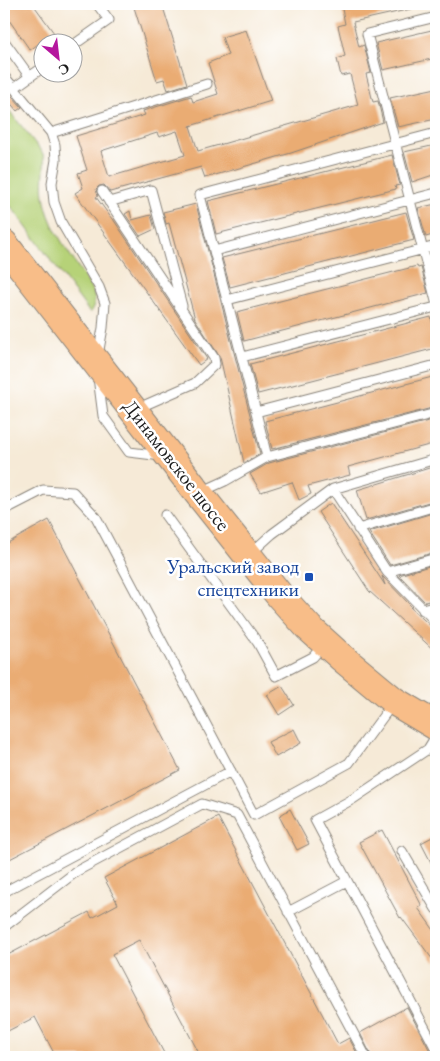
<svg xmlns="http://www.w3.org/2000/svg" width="440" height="1061" font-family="'EB Garamond',serif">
	<rect width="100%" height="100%" fill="#fff"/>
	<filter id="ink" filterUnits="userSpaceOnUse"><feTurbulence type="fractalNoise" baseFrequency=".02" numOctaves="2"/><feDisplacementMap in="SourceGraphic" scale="10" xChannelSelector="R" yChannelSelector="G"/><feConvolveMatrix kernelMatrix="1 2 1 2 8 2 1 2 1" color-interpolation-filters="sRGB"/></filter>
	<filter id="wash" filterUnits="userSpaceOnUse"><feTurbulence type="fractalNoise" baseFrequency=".0096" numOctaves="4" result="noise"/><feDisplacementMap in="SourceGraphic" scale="20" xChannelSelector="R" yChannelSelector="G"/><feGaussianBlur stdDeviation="1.12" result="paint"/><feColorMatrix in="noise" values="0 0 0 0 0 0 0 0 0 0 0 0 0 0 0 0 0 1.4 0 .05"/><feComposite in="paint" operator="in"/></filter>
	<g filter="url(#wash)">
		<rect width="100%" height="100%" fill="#f6ead7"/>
		<path fill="#b6d278" stroke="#69774a" d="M4,104L42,152L44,157C45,170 42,183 44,196C49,232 77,261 93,292C96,301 95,305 90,313L4,197Z"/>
		<g id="blocks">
			<path fill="#eaac73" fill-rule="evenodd" d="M4,4H33L54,33L30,50L4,13Z
				M133,4H162L187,84L168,90L164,79L157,81Z
				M341,4H410L411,9L353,22L359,47L364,45L371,73L366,74L373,102L378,101L383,122L291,153L205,178L201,167L110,192L104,185L99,186L96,189L98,196L96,197L112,219H113L207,359L199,365L75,193L83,188L78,173L87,170L76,136L145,115L143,111L191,96L193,102L218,94L208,63L228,55L222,37L246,30L271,101L190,126L198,151L358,105L350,74L341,76L337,59L345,56L338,26L345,24ZM177,131L185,155L109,177L101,151L157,133L159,137Z
				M436,29V58L383,70L376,43Z
				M4,87L22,107L17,111L4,95Z
				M436,88V119L398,127L390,98Z
				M436,145V174L412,182L404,152Z
				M392,155L400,185L395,186L396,189L216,234L208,201Z
				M196,204L260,454L244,463L220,357L195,319L169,223L166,224L163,212Z
				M436,204V234L426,237L418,208Z
				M130,211L132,220L151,215L155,229L140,236L125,214Z
				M406,212L414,240L230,287L222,258Z
				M417,266L418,268L421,267L428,293L244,341L237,312Z
				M431,317L436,338V348L258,394L250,364Z
				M436,376V407L272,449L265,421Z
				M436,419V443L348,467L350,475L308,486L311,494L299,500L292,482L261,492L250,474L269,463Z
				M436,466V500L366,520L357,490Z
				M331,503L385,585L382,576L412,607H410L436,631V652L369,591L318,512Z
				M436,512V552L390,565L369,532Z
				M49,520L180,770L4,862V545Z
				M436,564V599L425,602L399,575Z
				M282,686L294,705L279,715L267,695Z
				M294,729L301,743L276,757L268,742Z
				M290,809L309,844L297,850L279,816Z
				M218,817L338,1044L349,1038L359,1057H201L139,940L112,954L166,1057H56L35,1017L4,1033V957L89,912L92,918L118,904L104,878Z
				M382,830L422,906L418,908L436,933V964L401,917L400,918L359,842Z
				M436,835V872L421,843Z
				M407,1007L430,1051L418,1057H372L360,1033Z"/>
		</g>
	</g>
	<g filter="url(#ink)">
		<use href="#blocks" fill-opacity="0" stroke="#89837a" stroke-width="1"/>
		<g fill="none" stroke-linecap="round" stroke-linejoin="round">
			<defs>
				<path id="lane" d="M436,17L367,34L436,301
					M4,41L30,77
					M72,46L109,20L97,4
					M4,76L51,133L55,145L56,160L52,183L54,202L61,222L99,287L105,303L103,328L98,355
					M14,88L42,68
					M51,133L207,84
					M436,133L200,195L214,251L436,193
					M102,191L214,358L215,364L195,383L136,409
					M109,202L151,190L182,306
					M436,246L227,300L256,412L436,365
					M214,251L227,300
					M242,357L436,307
					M98,377L103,416L129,452L162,456
					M256,412L267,457
					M333,489L387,572L436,622
					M201,492L225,481L267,457L436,413
					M4,510L43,490L73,492L96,517L254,815L349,763L393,703
					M165,515L258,643L276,676L313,657L324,644
					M358,529L436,506
					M250,554L272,534L333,489L436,459
					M387,572L436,558
					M423,610L436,606
					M436,736L428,749L353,799L315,820L436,1049
					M402,851L436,909
					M4,892L231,771
					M288,912L347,881
					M4,927L77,871L202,804L237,815L366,1057"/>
				<path id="primary" d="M4,244L198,493L280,596L309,628L341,657L394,701L436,726"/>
			</defs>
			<use href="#lane" stroke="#89837a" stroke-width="11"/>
			<use href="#primary" stroke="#89837a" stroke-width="30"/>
			<use href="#lane" stroke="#fff" stroke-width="9"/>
			<use href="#primary" stroke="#f8bd88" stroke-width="28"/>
		</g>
	</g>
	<rect fill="#1a4fb4" stroke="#fff" stroke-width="2" x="304" y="572" width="10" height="10" rx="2.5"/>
	<g text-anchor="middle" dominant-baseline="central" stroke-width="5" stroke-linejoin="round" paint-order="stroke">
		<g font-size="20" fill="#1c1c1c" stroke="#fff">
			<text transform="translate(177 465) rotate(52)">Динамовское шоссе</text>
		</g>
		<g font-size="20" fill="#164399" stroke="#fff" text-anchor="end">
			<text x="299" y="566">Уральский завод<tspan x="299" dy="23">спецтехники</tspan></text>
		</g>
	</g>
	<rect width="440" height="1061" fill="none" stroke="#fff" stroke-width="20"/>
	<g transform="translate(58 58) rotate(152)"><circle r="24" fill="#ffffff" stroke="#a4a4a4"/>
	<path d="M0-4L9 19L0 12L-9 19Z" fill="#b5179e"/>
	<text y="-8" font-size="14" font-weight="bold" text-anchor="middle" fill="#1c1c1c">С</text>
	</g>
</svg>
